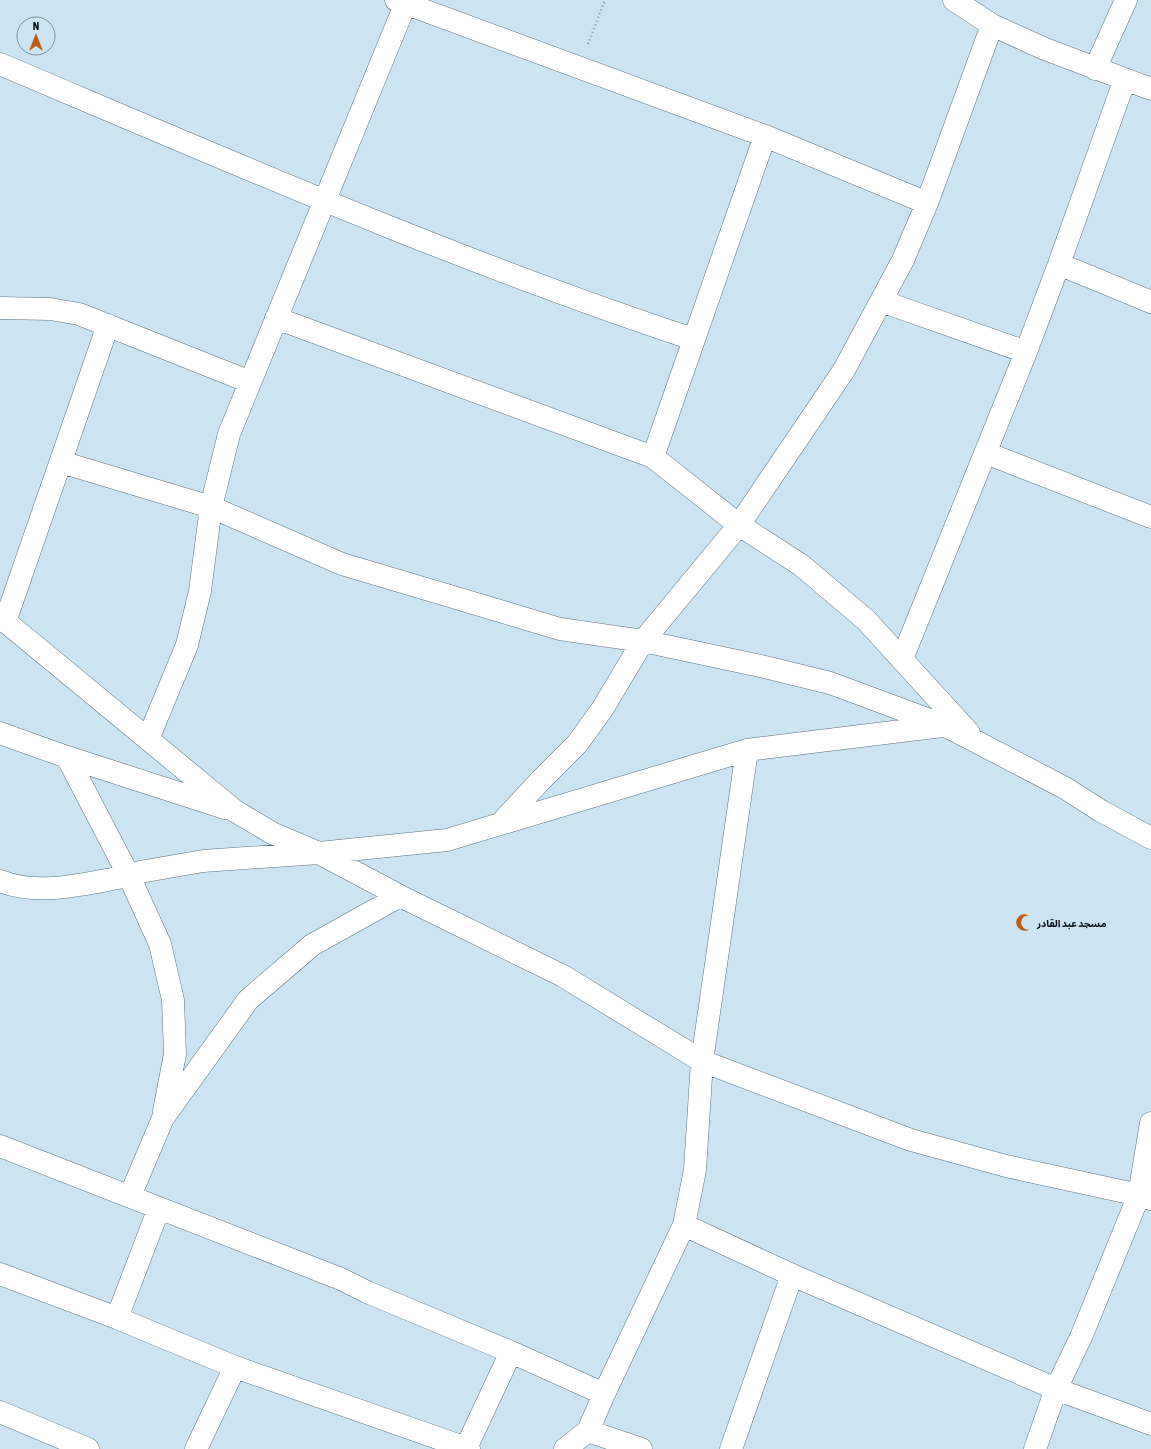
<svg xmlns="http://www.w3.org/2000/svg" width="1151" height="1449" font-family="'Asap Condensed','Noto Sans Arabic',sans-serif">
	<rect width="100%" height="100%" fill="#cce4f1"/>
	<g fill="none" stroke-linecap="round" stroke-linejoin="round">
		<defs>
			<path id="minor" d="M396,0L765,136L927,203
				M407,0L229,434L211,507L342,564L560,629L643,641L765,667L830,683L946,726L1065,788L1101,811L1151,838
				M954,0L992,25L1045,49L1151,89
				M0,64C229,161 457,261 693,339
				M1095,69L1126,0
				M1059,264L1151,302
				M881,301L1026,352
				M0,308L50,309L79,314L250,382
				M276,318L653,457L739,525L643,641L603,708L577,744L541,780L501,823
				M986,453L1151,517
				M653,457L765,136
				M61,462L211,507L200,591L187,645L148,739
				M0,617L235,811L272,833L319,853L447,840L747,750L942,726
				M5,622L108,325
				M902,659L1026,352L1059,264L1125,79
				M0,733L67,757L225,808
				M969,733L866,620L801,565L739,525L844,370L903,260L927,203L992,25
				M747,750L702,1061L695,1170L684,1225L792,1275L1056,1389L1151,1424
				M67,757L129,876L160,944L173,1000L175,1054L164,1111
				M0,881C41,897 87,883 129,876L140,872L203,861L319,853L400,896L563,976L702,1061L911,1140L1006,1166L1139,1195L1151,1199
				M0,1146L341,1279L367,1292L511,1352L604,1394
				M130,1196L163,1118L248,1000L312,945L400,896
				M0,1274L117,1318L235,1367L469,1449
				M117,1318L159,1208
				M0,1412L88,1449
				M588,1431L641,1449
				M466,1448L511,1352
				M196,1449L235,1367
				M565,1449L588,1431L604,1394L684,1225
				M731,1449L792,1275
				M1035,1449L1056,1389L1081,1337L1139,1195L1151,1123"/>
		</defs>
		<use href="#minor" stroke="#5e747f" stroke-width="23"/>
		<path stroke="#8598a1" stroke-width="2.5" stroke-dasharray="1 3" stroke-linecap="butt" d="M588,44L605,0"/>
		<use href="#minor" stroke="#fff" stroke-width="22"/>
	</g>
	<defs>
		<symbol id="mosque-bare" viewBox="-9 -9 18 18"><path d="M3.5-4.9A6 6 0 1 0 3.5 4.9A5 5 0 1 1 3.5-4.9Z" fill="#bc5c15" stroke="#cce4f1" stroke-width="2.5" paint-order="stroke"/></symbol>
	</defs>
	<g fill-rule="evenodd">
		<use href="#mosque-bare" x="1012" y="910" width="25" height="25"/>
	</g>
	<g text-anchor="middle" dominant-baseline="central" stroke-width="4" stroke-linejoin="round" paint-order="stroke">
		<g font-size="10" font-weight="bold" fill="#091115" stroke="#cce4f1" text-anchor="start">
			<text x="1037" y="923">مسجد عبد القادر</text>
		</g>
	</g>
	<g transform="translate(36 36)"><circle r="19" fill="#cce4f1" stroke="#7e9099"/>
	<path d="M0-3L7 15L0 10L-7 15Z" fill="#bc5c15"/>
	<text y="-6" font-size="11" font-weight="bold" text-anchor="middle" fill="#091115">N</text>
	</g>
</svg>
